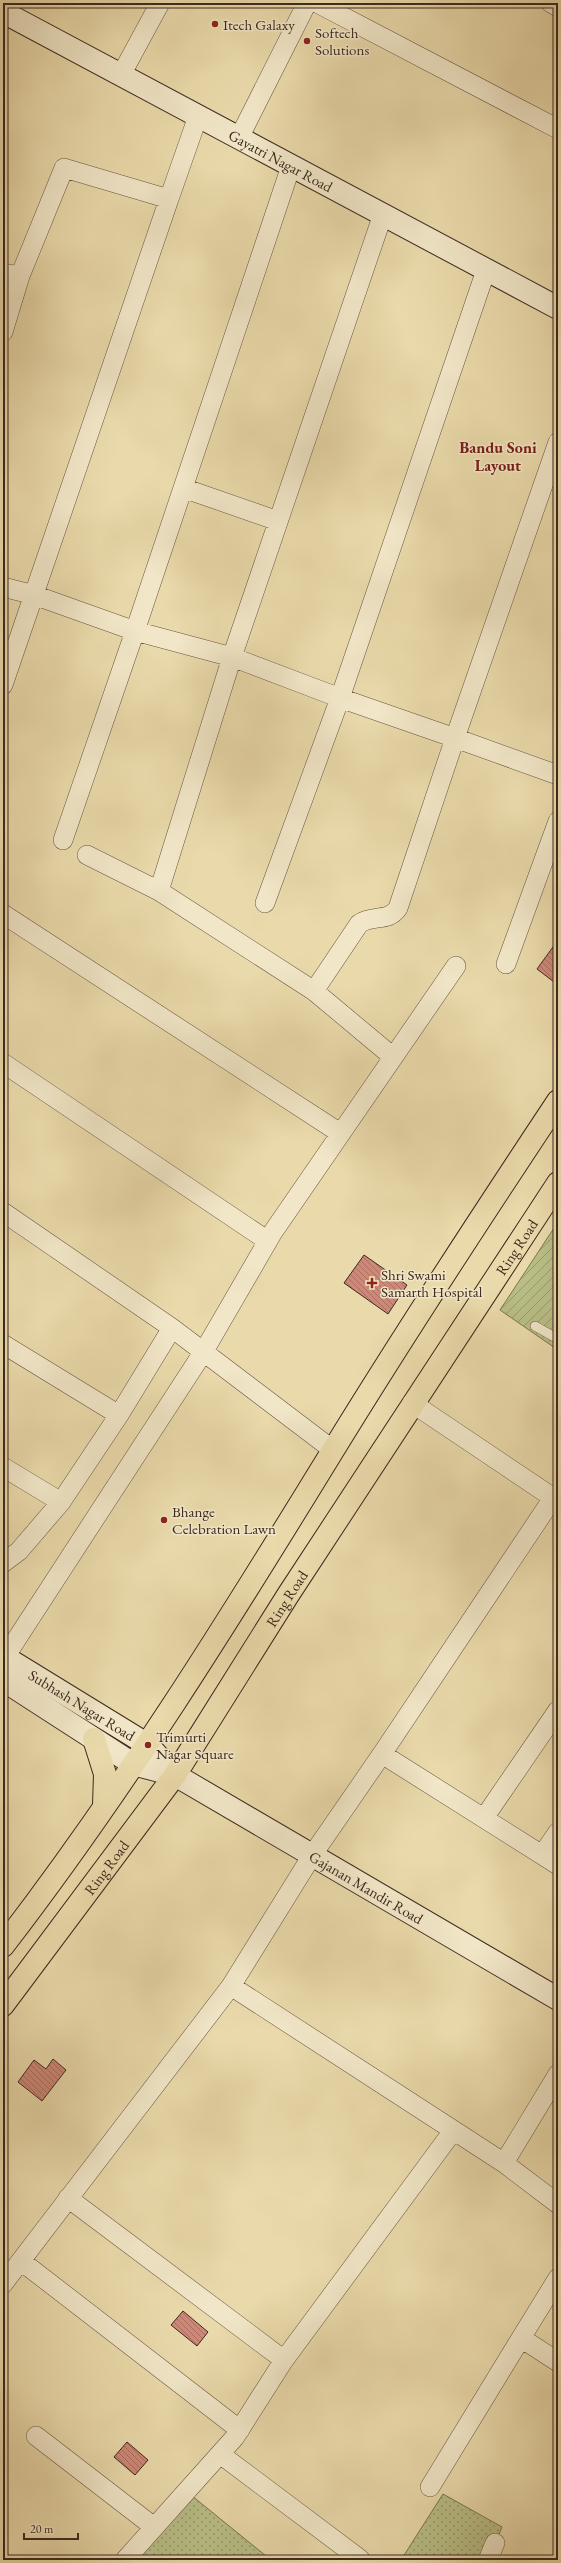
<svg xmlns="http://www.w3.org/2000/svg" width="561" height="2563" font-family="'EB Garamond',serif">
	<defs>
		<pattern id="grass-dots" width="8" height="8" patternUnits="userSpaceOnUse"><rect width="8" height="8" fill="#b9bf87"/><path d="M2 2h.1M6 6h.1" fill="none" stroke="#989b6e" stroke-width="1.8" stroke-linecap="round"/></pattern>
		<pattern id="garden-furrows" width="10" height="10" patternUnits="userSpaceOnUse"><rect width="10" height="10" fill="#b9bf87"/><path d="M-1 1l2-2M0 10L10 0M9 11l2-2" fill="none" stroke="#989b6e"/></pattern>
		<pattern id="building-back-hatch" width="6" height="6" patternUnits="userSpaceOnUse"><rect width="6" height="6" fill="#cf8877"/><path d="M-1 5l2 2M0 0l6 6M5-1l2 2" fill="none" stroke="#a96f61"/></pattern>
	</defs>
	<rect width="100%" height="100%" fill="#eadaab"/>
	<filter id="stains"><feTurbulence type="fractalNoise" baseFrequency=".005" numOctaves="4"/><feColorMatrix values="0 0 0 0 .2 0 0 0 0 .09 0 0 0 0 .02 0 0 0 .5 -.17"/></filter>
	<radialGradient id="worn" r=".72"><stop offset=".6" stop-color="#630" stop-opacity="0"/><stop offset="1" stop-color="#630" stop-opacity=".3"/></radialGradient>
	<path fill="url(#grass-dots)" stroke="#7b7452" d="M186,2491L271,2560H133Z
		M443,2494L502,2527L488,2560H401Z"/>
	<path fill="url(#garden-furrows)" stroke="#7b7452" d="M558,1222V1350L500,1310Z"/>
	<path fill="url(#building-back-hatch)" stroke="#3d281e" d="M558,940V985L537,969Z
		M364,1255L407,1285L388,1314L344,1283Z
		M53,2059L66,2070L42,2101L18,2082L34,2060L46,2069Z
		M183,2311L208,2332L197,2346L171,2325Z
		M127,2442L148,2460L135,2475L114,2457Z"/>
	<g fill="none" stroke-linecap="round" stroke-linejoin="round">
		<defs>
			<path id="lane" d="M535,1326L558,1339"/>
			<path id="street" d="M317,3L558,129
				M551,3L558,7
				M121,75L160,3
				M239,138L307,3
				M169,199L198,116
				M383,214L232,657L159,891L314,991L359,924C372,914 388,923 398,908L455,738L340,698L486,270
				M3,273L20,276
				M3,332L20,276L64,168L169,199L3,685
				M558,442L455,738L558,775
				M183,488L278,521
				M3,587L34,595L135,631L232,657L340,698L265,903
				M63,840L135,631L291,166
				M87,855L159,891
				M3,914L340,1133
				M506,964L558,821
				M314,991L393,1057
				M3,1063L268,1241
				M3,1212L172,1328L119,1415L61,1502
				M172,1328L333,1450
				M3,1344L119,1415
				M412,1403L558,1501
				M3,1467L61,1502L19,1551L3,1563
				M3,1660L204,1351L273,1232L456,966
				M382,1754L553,1498
				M484,1818L558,1710
				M542,1855L558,1832
				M231,1986L504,2163L558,2074
				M504,2163L558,2204
				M68,2198L284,2360
				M21,2261L240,2430
				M558,2278L521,2338L558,2362
				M3,2284L231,1986L313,1854L382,1754L558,1865
				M36,2436L154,2527
				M220,2454L360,2559
				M430,2487L521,2338
				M125,2560L235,2437L284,2360L453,2131
				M488,2560L495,2543"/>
			<g id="secondary">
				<path id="s1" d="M3,12L558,308"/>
				<path id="s2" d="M3,1656L148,1745L175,1775"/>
				<path id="s3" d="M3,1680L133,1764L175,1775L558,1999"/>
			</g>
			<g id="primary">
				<path d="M94,1739L105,1774L104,1805"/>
				<path d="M3,1946C124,1789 229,1620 332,1452C405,1333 481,1217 558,1101"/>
				<path id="s4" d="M3,2005L175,1775L288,1595L558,1183"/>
			</g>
		</defs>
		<use href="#lane" stroke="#685441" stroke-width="10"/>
		<use href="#street" stroke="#685441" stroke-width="20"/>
		<use href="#secondary" stroke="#3d281e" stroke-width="24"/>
		<use href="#primary" stroke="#3d281e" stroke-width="24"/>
		<use href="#lane" stroke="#f1e7c8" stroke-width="9"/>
		<use href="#street" stroke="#f1e7c8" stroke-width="19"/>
		<use href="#secondary" stroke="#f1e7c8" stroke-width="22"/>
		<use href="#primary" stroke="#eadaab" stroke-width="22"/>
	</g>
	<g fill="#8f2418" stroke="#f1e7c8" stroke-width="1.5">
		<circle cx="215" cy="24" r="4"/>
		<circle cx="307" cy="41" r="4"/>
		<path d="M370 1277h4v4h4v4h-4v4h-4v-4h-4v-4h4z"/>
		<circle cx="164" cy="1520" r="4"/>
		<circle cx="148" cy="1745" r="4"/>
	</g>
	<g text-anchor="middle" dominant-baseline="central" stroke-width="3" stroke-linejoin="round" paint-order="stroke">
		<g font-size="15" fill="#3d281e" stroke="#f1e7c8" text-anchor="start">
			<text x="223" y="24">Itech Galaxy</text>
			<text x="315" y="32">Softech<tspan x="315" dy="17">Solutions</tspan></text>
			<text x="381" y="1274">Shri Swami<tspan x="381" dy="17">Samarth Hospital</tspan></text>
			<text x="172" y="1511">Bhange<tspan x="172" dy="17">Celebration Lawn</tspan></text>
			<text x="156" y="1736">Trimurti<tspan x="156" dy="17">Nagar Square</tspan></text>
		</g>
		<g font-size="15" fill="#3d281e" stroke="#f1e7c8">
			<text stroke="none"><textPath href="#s1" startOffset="315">Gayatri Nagar Road</textPath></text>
			<text stroke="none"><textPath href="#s4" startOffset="916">Ring Road</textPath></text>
			<text stroke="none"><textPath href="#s4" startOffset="496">Ring Road</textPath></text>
			<text stroke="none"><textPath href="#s2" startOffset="93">Subhash Nagar Road</textPath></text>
			<text stroke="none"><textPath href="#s4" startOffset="172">Ring Road</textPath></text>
			<text stroke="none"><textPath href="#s3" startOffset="420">Gajanan Mandir Road</textPath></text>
		</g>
		<g font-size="16" font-weight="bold" fill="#7a1f14" stroke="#f1e7c8">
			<text x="498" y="447">Bandu Soni<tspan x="498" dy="18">Layout</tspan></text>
		</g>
	</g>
	<rect width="561" height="2563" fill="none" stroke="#eadaab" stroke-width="16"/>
	<rect x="4" y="4" width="553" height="2555" fill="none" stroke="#3d281e" stroke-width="2"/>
	<rect x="8" y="8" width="545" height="2547" fill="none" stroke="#3d281e"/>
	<path d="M24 2533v6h54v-6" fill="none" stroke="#3d281e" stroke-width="2"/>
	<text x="30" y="2533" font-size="12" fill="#3d281e" stroke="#f1e7c8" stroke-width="3" paint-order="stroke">20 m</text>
	<rect width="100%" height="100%" filter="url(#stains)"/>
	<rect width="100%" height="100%" fill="url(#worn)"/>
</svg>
